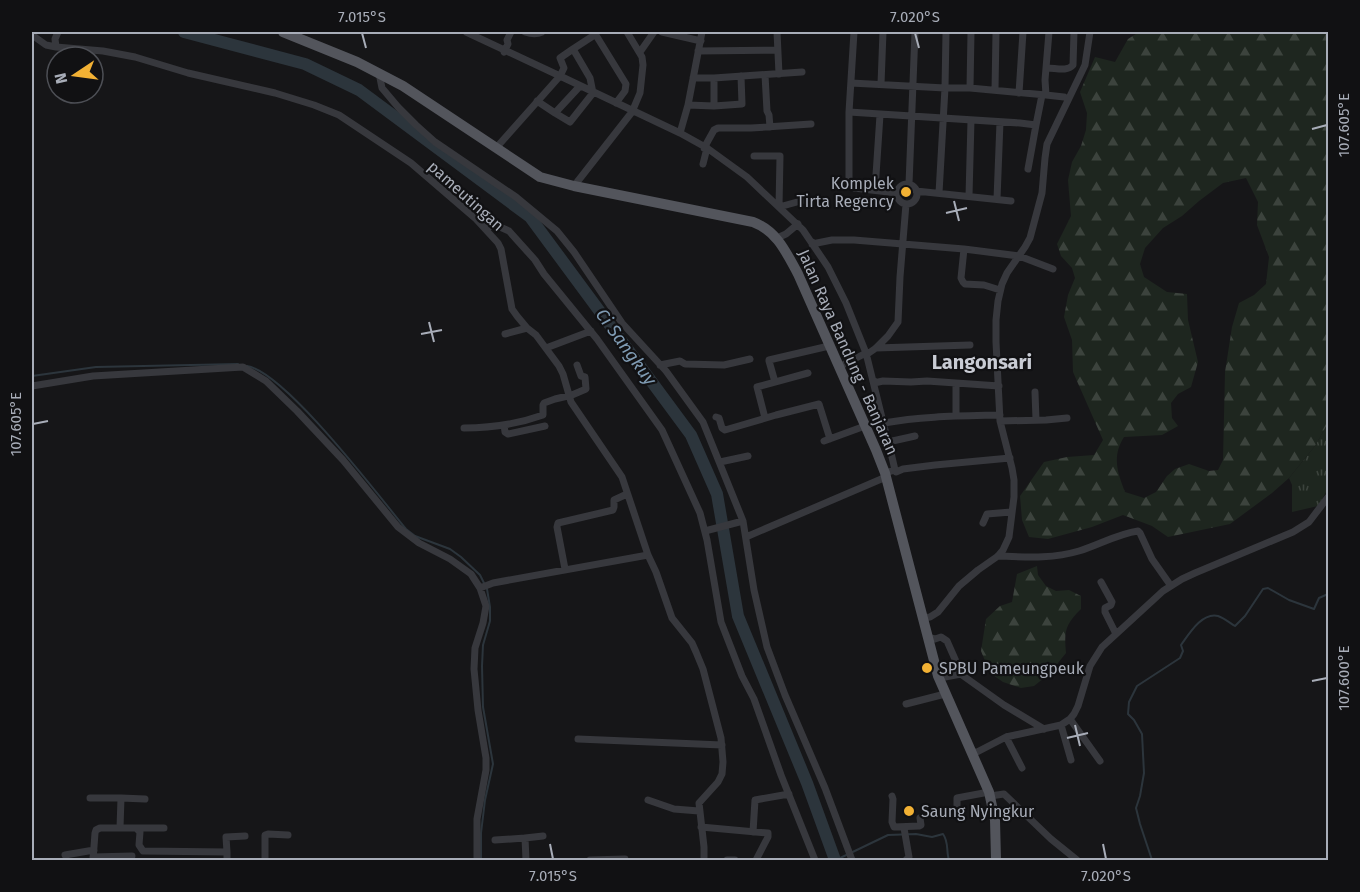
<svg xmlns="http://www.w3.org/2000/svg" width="1360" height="892" font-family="'Fira Sans',sans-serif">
	<defs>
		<pattern id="grass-tufts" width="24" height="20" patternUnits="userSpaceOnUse" patternTransform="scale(1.5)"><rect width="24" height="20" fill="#1e261f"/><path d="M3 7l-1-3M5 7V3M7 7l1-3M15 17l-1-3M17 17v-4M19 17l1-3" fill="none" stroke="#3c433d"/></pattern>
		<pattern id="forest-firs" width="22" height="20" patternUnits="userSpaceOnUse" patternTransform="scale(1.5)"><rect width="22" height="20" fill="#1e261f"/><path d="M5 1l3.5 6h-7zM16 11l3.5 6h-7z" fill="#3c433d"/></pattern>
	</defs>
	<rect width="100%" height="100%" fill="#161618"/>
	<path fill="url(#grass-tufts)" d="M1328,423V489L1318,506L1292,512V485L1289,478L1315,446Z"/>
	<path fill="url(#forest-firs)" fill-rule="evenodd" d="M1139,32H1328V423L1315,446L1289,478L1272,493L1230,524L1168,537L1152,526L1123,515L1092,527L1048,539L1029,537L1022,520L1020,496L1044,462L1067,457L1094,455L1103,440L1073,372L1072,340L1064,317L1068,295L1075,278L1072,268L1061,256L1057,244L1071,216L1068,180L1072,162L1081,146L1086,130L1087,113L1080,92L1095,57L1115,62L1128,39ZM1246,178L1258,202L1257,225L1269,257L1266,284L1254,295L1239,303L1232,327L1225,372L1223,460L1218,470L1209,471L1189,464L1175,469L1167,476L1156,492L1144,498L1125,492C1117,472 1112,456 1124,437L1162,435L1178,426L1172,418L1171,403L1178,394L1191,387L1198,362L1188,320L1187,294L1167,292L1144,277L1140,264L1145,248L1163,228L1182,216L1199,201L1223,183Z
		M1037,566L1038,575L1046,586L1056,591L1069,590L1081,596V609C1065,625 1064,631 1066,653L1049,674L1034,686L1021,688L1003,682L990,673L981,651L986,619L1000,606L1012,602L1017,574Z"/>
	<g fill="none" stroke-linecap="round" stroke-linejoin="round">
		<path stroke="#2c353c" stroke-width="2" d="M247,366C285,372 378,495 406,529L415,536L450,549L461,557L480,575L487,589L490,607V621L483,645L482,666L483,707L493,764L485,800L481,833V860
			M32,376L96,367L238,364
			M836,860L888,835L916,834L932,837L943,834C949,842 946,851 949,860
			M1152,860L1140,824L1136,808L1140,796L1144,773L1142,734L1134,720L1128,714L1129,702L1137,686L1180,658L1183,651L1181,645C1189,634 1202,612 1218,616C1224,618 1230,623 1235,626L1245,616L1263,589L1268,588L1289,600L1314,609L1319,598L1328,594"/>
		<path stroke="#2c353c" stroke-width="12" d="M184,32L305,64L359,90L530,217L691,435L717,494L738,616L807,783L835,860"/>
		<path stroke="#37383d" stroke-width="7" d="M466,32L560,76L496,148
			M525,32C531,34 536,35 542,32
			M594,32L626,84L625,91L616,103
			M662,32L701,41
			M777,32L779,74
			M854,32L849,112V182L851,187L854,188L897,193
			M32,35L46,45L56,47L103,51L135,57L188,73L275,93L314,105L339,115L411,163L475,218L498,243L501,249L512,309L517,316L527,328L536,335L559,366L563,374L571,402L622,477L648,555L656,572L672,618L692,643L696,652L703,669L721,738L723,762L722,774L718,782L699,803L704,847V860
			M56,47L55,39L58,32
			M573,49L560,58L564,68L560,76L680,133L707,148L747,177L803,230L828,267L846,303L866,353L888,442L915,436
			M505,51L504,52L508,44L507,40L511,32
			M698,51L777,50
			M640,52L654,32
			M1047,68C1056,68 1067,72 1073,65L1074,32
			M379,73L382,88L398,107L416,125L435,142L516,197L557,231L574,252L622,323L666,371L703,422L743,521L754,590L767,647L785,695L825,788L852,860
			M765,75L767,111L769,115L770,127
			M693,78H714V106
			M714,78L802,72
			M851,83L945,88H970L1046,95L1045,80L1049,32
			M881,84L883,32
			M970,88L971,32
			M995,90L996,32
			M1019,93L1023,32
			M1046,95L1064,97
			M537,101L555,113L580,86
			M688,105L714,106L742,104L741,76
			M849,112L1020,123L1036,125L1028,169
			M555,113L570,122L593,93L590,78L573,49L596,34
			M1036,125L1042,95
			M680,133L688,105L702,32
			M704,146V148L714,130L718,128H751L811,124
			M754,156H780L779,207L808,199
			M703,164L707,148
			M909,184L915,32
			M897 194a10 10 0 1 1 20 0a10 10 0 1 1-20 0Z
			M574,186L632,112L640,93L643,65L642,57L627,32
			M875,190L880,115
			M916,191L1011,201
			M939,193L945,88L946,32
			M969,196L971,120
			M997,199L1000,122
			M483,225L500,227L509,231L535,260L544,274L597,339L662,430L700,513L707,540L721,622L742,676L754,699L781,775L815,860
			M777,238L786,234L798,224
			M812,242V244L832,240H854L964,249L1019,256L1053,269
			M964,249L961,278L963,282L965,284L984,285L1000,290
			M505,334L527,328
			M546,348L591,331
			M876,348L970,345
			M660,365L680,361L685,364L724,365L750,359
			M839,367L866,353V355L876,348L888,336L898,322L900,277L906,204
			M874,381V383L883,381L911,382L927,381L956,383
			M775,382L769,361V360L829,346
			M32,386L93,376L243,367L266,381L297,411L343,460L398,527L419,543L450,559L471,574L480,588L486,606L483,623L475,648L474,669L478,710L486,758V770L477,819V860
			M1035,392L1036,420
			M956,416V383L999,386
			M716,417L719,418L722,428L725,430L776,415L819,404L830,439
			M765,418L757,387L808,373
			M883,421L884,423C922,416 961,416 1000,415
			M1000,421L1046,420L1067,418
			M504,425L505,432L508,434L545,426
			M464,428C490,428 518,424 543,415V405L544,403L555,399L572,395L586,389L585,377L581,376L577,365
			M888,440L895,470
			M824,441L865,426
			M720,462L748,456
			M885,473L895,470L896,472L903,469L935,465L1010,458
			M983,523L987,514L1011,512
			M705,531L743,521
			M746,537L886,477
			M998,556C1026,557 1052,559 1079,551C1099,545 1117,534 1138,531L1140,533L1152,559L1171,586
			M565,569L557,527L558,523L613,510L614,507V500L627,494
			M1101,582L1112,602L1111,605L1105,608V612L1116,634
			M480,588L493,583L648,555
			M923,618L930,617L938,612L959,586L978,570L998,556L1003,550L1009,537L1014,497V480L1012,468L1000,421L996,342V320L998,301L1002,284L1007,273L1025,247L1030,238L1042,193L1045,158L1047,144L1085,65L1090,32
			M927,637L935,639L941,637L947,641L962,675L1004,705L1044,729
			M938,676L945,677L961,674
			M906,704L945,694
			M1070,719L1100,761
			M1061,725L1071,760
			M1006,737L1022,768
			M578,739L722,745
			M972,752H977L1006,737L1061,725L1070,719L1074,714L1078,706L1090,666L1102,647L1163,591L1182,579L1195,573L1293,532L1309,522L1328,497
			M892,796L893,799L892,822L894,827L919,826L921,825L920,818
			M990,796L1004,794L1051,839L1077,860
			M90,798H121L120,828
			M121,798L145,799
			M648,800L674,809L699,811
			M960,818L957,807V798L989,792
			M701,827L768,833V837L756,860
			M136,828H164
			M904,828L909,857L906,860
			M753,832L755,800L789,794
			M525,838L543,836
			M495,840L525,838L526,860
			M227,852L226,837L245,836
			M65,855L94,850
			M93,857L132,856
			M93,860L95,833L96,830L100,828H136L140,832L139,845L143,851L227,852V860
			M265,860V835L268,834L288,835
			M590,860L625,859
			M727,860H735"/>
		<path stroke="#53555c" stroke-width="10" d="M283,32L357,62L403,86L540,177L574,186L753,222C777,231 786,252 798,274L876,450L885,473L938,676L989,792L995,820L996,860"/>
	</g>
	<path fill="none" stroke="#a8adb8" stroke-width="2" d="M362,33L366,48M915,33L919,48M1312,129L1327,125M954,201L959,221M946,213L967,208M429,322L434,342M421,334L442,330M33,424L48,421M1312,681L1327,678M1075,725L1080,746M1067,738L1088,733M550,844L553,859M1103,844L1106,859"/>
	<g fill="#f2b134" stroke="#111113" stroke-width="2">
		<circle cx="906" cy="192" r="6"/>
		<circle cx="927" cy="668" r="6"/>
		<circle cx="909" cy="811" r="6"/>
	</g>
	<g text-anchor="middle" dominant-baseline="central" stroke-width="4.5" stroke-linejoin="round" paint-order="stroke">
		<g font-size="16" fill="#a8adb8" stroke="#111113" text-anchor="start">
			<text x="894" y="183" text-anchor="end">Komplek<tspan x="894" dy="18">Tirta Regency</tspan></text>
			<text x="939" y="668">SPBU Pameungpeuk</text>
			<text x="921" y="811">Saung Nyingkur</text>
		</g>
		<g font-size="16" fill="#a8adb8" stroke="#111113">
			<text transform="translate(466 196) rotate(42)">pameutingan</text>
			<text transform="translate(848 352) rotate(66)">Jalan Raya Bandung - Banjaran</text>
		</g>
		<g font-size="18" font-style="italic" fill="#7f9bb3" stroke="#111113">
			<text transform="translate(626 347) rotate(54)">Ci Sangkuy</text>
		</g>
		<g font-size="20" font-weight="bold" fill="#c9ccd4" stroke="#111113">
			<text x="982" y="362">Langonsari</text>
		</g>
	</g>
	<rect width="1360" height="892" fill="none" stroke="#111113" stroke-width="66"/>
	<g transform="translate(75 75) rotate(257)"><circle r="28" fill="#111113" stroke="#4d4f55" stroke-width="1.5"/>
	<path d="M0-4.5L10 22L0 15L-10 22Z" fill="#f2b134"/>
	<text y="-9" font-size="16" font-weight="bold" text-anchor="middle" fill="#a8adb8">N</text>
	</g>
	<rect x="33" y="33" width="1294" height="826" fill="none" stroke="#a8adb8" stroke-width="2"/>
	<g font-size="15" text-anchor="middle" fill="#a8adb8">
		<text x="362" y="22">7.015°S</text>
		<text x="915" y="22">7.020°S</text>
		<text transform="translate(1344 125) rotate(-90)" y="5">107.605°E</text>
		<text transform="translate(16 424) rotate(-90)" y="5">107.605°E</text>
		<text transform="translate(1344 678) rotate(-90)" y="5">107.600°E</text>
		<text x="553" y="881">7.015°S</text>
		<text x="1106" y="881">7.020°S</text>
	</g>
</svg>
